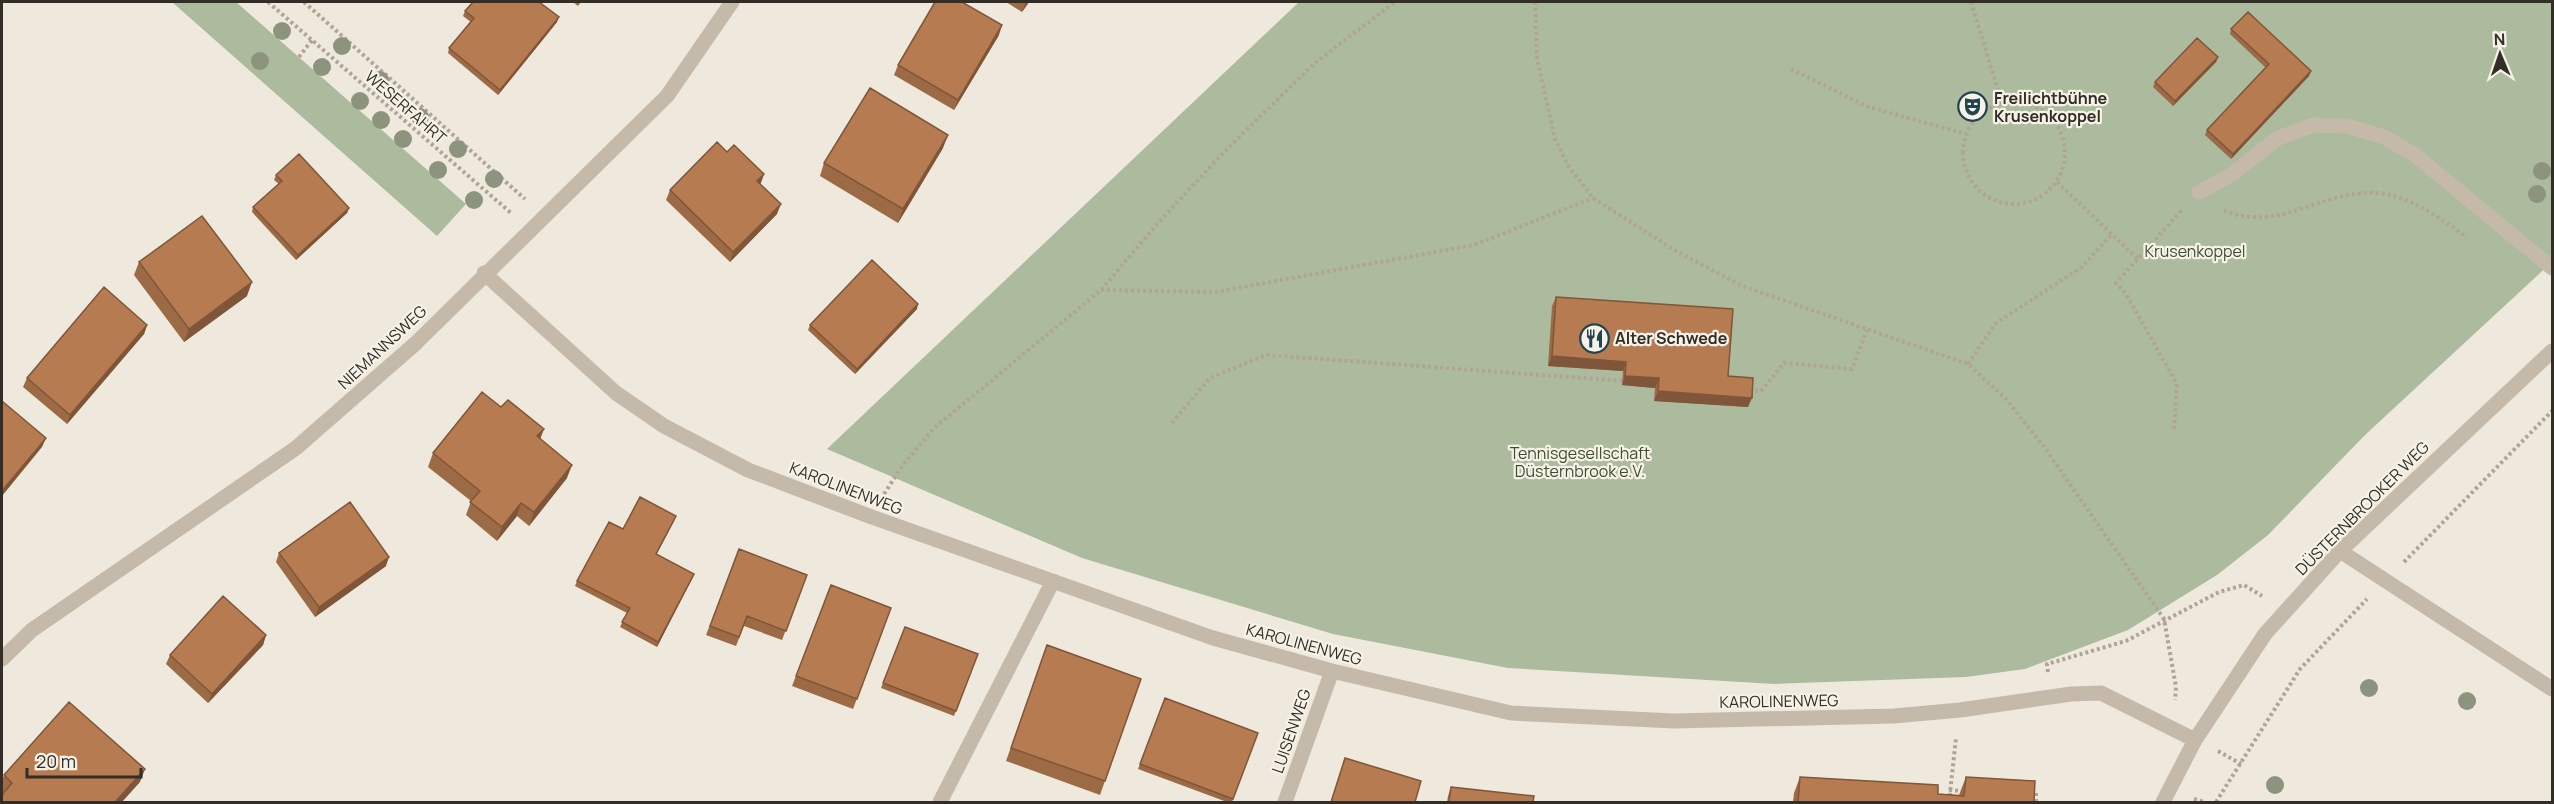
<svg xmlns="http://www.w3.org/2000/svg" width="2554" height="804" font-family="Manrope,sans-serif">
	<rect width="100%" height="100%" fill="#eee9dc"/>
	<path fill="#acbb9d" d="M172,2H236L466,204L437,236Z
		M1299,2H2552V262L2365,435L2268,535L2217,575L2128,630L2025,669L1966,677L1774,684L1508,668L1333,634L1082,558L827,449Z"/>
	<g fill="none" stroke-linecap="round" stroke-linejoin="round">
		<path stroke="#b0a594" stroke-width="4" stroke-dasharray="3 3" stroke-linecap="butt" d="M268,2L511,213
			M304,2L525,199
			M1535,2L1537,58L1555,139L1569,167L1593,198L1676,251L1742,286L1968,364L2005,398L2042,444L2164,619L2176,687L2175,700
			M1971,2L2002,103
			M299,57L312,40
			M1791,69L1866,106L1966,134
			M1963 153a51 51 0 1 1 102 0a51 51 0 1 1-102 0Z
			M2057,182L2138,259
			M2224,210C2278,236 2329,184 2385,194C2416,200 2442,220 2467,237
			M1101,290L1215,292L1474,245L1593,198
			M1968,364L1996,323L2082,267L2111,235
			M1749,390L1761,391L1784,363L1852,369L1867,330
			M1172,423L1210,378L1266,355L1625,381
			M2174,429L2177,384L2126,294L2116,283L2182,210
			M884,494L903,465L934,428L1101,290L1157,224L1228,148L1316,62L1395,2
			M2404,562L2552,411
			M2048,672L2047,664L2126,641L2219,592L2244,585L2262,596
			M2218,751L2241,764
			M1949,790L1964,791
			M2031,792H2036V802
			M2194,799L2204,802
			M1949,802L1956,738
			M2216,802L2300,669L2367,599"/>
		<path stroke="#c5baa9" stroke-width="15" d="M2199,192L2231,175L2278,138L2314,125L2347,126L2384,137L2415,155L2552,268
			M484,273L616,393L664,426L748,470L869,516L1213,638L1332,671L1511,713L1674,721L1894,716L1960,710L2071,694L2101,693L2195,740
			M2340,551L2552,689
			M2,659L32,630L296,448L416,343L667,96L732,2
			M940,802L1053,581
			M1285,802L1332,671
			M2163,802L2195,740L2265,634L2340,551L2552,351"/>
	</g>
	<g fill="#8d947d">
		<circle cx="282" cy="31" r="9"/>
		<circle cx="342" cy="46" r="9"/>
		<circle cx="260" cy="61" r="9"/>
		<circle cx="322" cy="67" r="9"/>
		<circle cx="380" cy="80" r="9"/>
		<circle cx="360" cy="101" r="9"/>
		<circle cx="420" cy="117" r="9"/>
		<circle cx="381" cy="120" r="9"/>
		<circle cx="403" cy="139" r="9"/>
		<circle cx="458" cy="149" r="9"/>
		<circle cx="438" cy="170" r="9"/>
		<circle cx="2542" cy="171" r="9"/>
		<circle cx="494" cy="179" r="9"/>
		<circle cx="2537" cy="194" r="9"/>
		<circle cx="474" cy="200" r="9"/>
		<circle cx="2369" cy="688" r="9"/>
		<circle cx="2467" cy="701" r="9"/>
		<circle cx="2275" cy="785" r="9"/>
	</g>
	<path fill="#9d6a46" d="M573,2H581L578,6Z
		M1006,2H1029L1022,12Z
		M465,11L557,22L498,95L448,53L449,48L471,22L463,16Z
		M2231,29L2309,76L2231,159L2205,135L2207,130L2266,68L2230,34Z
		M999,35L954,110L894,75L898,65Z
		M2218,57L2216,62L2173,106L2153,87L2155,82Z
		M943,148L898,223L820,176L824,163Z
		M727,152L764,174L760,184L777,214L730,262L666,200L670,190Z
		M276,175L349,208L347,213L296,260L252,212L253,207L279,184L274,180Z
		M139,262L247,296L184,342L134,275Z
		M1556,297L1728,376L1748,407L1654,401L1655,388L1622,385L1623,371L1548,366L1552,306Z
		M917,309L855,374L808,330L810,325Z
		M147,325L144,334L67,424L23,387L27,378Z
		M540,439L567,478L529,526L517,516L497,541L466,515L471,501L428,467L433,453Z
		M676,516L656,555L694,574L657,647L620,627L627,613L575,586L577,581L623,529Z
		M739,549L807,575L782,640L744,626L736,646L706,635Z
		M279,553L386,566L315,617L276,562Z
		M831,585L891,608L853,709L792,686Z
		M905,627L978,654L954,716L881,688Z
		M266,635L263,645L208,703L166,664L170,655Z
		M1047,645L1141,679L1100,795L1006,761Z
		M1165,698L1258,733L1232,802H1227L1138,769Z
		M4,775L140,782L3,792L2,791V781Z
		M1800,777L1938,794L1959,795L1966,777L2034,802H1793L1794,793Z
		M1451,787L1533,802H1447L1448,796Z"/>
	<path fill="#7f5639" d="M1026,2H1029L1022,12Z
		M559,17L557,22L498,95L500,90Z
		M1002,25L999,35L954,110L958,100Z
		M2218,57L2216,62L2173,106L2175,101Z
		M2311,71L2309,76L2231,159L2233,154Z
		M948,135L943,148L898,223L903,209Z
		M764,174L761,183L754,191L757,181Z
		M781,204L777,214L730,262L733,252Z
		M349,208L347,213L296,260L298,255Z
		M252,282L247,296L184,342L189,329Z
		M918,304L917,309L855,374L857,369Z
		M147,325L144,334L67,424L70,415Z
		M1552,356L1626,362L1623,371L1548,366Z
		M1625,376L1659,378L1655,388L1622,385Z
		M1658,391L1752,398L1748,407L1654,401Z
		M544,429L539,442L537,436Z
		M46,438L42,447L2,496V491Z
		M572,465L567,478L529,526L534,512Z
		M521,503L517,516L497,541L502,527Z
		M676,516L674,521L654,559L656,554Z
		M389,557L386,566L315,617L319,607Z
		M694,574L692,579L657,647L658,642Z
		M266,635L263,645L208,703L212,694Z
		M145,769L140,782L122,802H115Z"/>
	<path fill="#b67b51" stroke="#7f5639" stroke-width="1.5" d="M473,2H539L559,17L500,90L449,48L474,18L465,11Z
		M935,2H962L1002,25L958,100L898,65Z
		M2248,12L2311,71L2233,154L2207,130L2269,64L2231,29Z
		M2197,38L2218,57L2175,101L2155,82Z
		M870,88L948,135L903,209L824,163Z
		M717,142L727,152L734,145L764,174L757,181L781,204L733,252L670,190Z
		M299,154L349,208L298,255L253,207L282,181L276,175Z
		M202,216L252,282L189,329L139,262Z
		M872,260L918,304L857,369L810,325Z
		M104,287L147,325L70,415L27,378Z
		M1556,297L1733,309L1728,376L1753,378L1752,398L1658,391L1659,378L1625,376L1626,362L1552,356Z
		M482,392L501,407L508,400L544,429L537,436L572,465L534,512L521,503L502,527L470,502L480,491L433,453Z
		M2,401L46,438L2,491Z
		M640,497L676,516L656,554L694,574L658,642L622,622L630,608L577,581L609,522L623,529Z
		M350,502L389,557L319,607L279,553Z
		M739,549L807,575L786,631L747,616L739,637L710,626Z
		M831,585L891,608L857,699L796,676Z
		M223,596L266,635L212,694L170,655Z
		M905,627L978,654L956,711L883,683Z
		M1047,645L1141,679L1105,781L1011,748Z
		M1165,698L1258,733L1233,799L1140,764Z
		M69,702L145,769L115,802H2V795L12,783L4,775Z
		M1345,758L1421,781L1415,802H1331Z
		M1800,777L1938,785V794L1964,796L1966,777L2035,781L2034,802H1798Z
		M1451,787L1534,796L1533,802H1449Z"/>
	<defs>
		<symbol id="theatre-ring" viewBox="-11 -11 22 22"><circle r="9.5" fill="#f7f2e7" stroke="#23444f" stroke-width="1.5"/><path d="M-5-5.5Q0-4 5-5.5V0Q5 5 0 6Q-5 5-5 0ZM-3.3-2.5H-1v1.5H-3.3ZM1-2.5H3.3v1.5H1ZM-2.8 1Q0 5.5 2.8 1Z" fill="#23444f"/></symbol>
		<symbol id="restaurant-ring" viewBox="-11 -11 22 22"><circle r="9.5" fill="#f7f2e7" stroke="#23444f" stroke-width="1.5"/><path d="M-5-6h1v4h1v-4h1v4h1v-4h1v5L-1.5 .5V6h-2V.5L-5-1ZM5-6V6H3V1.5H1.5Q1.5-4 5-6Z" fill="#23444f"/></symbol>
	</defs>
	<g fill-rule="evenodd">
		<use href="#theatre-ring" x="1956" y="90" width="33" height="33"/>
		<use href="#restaurant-ring" x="1578" y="322" width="33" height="33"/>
	</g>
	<g text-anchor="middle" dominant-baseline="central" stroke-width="4.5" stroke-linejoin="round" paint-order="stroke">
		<g font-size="16" font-weight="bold" fill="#332d28" stroke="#f7f2e7" text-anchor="start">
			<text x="1994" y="98">Freilichtbühne<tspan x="1994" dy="18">Krusenkoppel</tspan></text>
			<text x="1615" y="338">Alter Schwede</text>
		</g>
		<g font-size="16" fill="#332d28" stroke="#f7f2e7">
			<text transform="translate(406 107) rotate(41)">WESERFAHRT</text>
			<text transform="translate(382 347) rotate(-43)">NIEMANNSWEG</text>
			<text transform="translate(846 488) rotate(21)">KAROLINENWEG</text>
			<text transform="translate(2362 508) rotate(-45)">DÜSTERNBROOKER WEG</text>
			<text transform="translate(1304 644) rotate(15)">KAROLINENWEG</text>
			<text transform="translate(1779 701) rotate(-1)">KAROLINENWEG</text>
			<text transform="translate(1291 731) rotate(-71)">LUISENWEG</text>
		</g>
		<g font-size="16" fill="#3d4e2f" stroke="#f7f2e7">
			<text x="2195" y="251">Krusenkoppel</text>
			<text x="1580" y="453">Tennisgesellschaft<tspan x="1580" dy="18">Düsternbrook e.V.</tspan></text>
		</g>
	</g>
	<rect width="2554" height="804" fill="none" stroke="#332d28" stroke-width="6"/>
	<g transform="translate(2500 54) rotate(358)" stroke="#f7f2e7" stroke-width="4.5" paint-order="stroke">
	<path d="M0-4.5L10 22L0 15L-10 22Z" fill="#332d28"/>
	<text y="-9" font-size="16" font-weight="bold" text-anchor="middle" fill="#332d28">N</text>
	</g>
	<path d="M27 768v9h114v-9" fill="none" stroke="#332d28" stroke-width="3"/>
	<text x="36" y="768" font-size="18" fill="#332d28" stroke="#f7f2e7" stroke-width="4.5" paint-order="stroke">20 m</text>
</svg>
